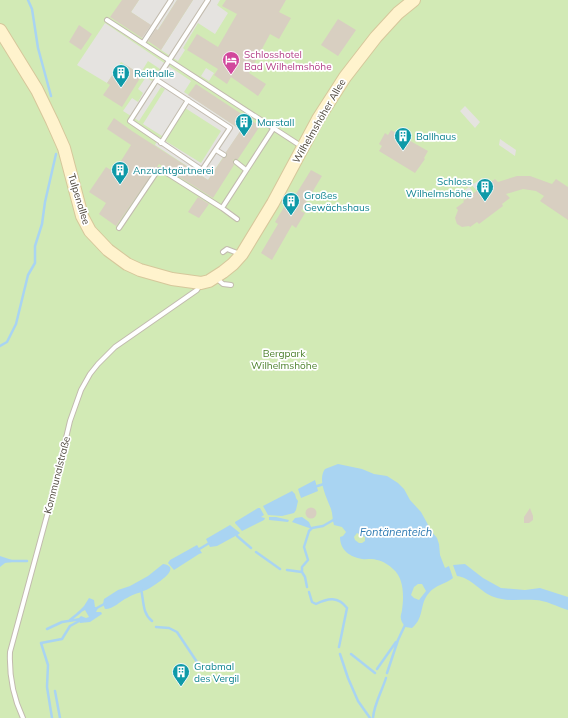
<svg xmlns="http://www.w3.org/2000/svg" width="568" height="718" font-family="Mulish,sans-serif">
	<rect width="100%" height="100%" fill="#f6f3ec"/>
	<path fill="#d2eab5" d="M0,0H568V718H0Z"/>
	<path fill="#e5e3e0" d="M139,0H177L150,42L141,37L149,24L131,12Z
		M193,0H220L217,5L228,13L215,34L198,23L183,48L185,50L178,61L161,50Z
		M105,23L191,81L184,92L241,130L208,180L155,145L159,137L201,163L221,131L182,106L162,136L143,124L165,89L161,87L139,121L123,111L132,98L138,102L143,93L138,89L146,77L152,81L160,69L148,61L140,74L121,62L107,83L77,65Z
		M206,68L214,73L209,81L201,76Z
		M465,106L480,122L475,128L460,111Z
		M500,139L516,150L515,156L499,145Z
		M482,178L486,183L476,190L472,185Z
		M469,187L473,192L462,199L459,194Z"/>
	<path fill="#a9d4f2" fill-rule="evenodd" d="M338,464L362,469L374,474L387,476L398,483L404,489L410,500L421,512L432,532L437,538L439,544L440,555L445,568L449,566L453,578C446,584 435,585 429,593C419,604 425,617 412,628L405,627C404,625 401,621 401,619C400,616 402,612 402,610C404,596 404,578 393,569C389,565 383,561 377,560C372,558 367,560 362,559C350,557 340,550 340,537L343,536L346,532L342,527L334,525C332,520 333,514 331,509C327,498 317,480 325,469ZM357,533L365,537V541L362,543H359L355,540L354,537ZM418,584H422L426,591L419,600L414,598L411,595L414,587Z
		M315,480L318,491L301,498L298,489Z
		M292,491L295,494L296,498L298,501L296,510L294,513L282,516L268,515L263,506Z
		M258,508H260L264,515L261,517L265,518L264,520L242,531L235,523V522Z
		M269,517H276L289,520L288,522L269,520Z
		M302,517L309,522L312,529L292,522L295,518Z
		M230,525L240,533L239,534L217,546L210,547L206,539Z
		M197,545L202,553L199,554L174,570L168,563L170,560Z
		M0,556L12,560V562L5,563L0,567Z
		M163,564C182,567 159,582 153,586C145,592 135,593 127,598C120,601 114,609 105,609L103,604L104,599L118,590L130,586L148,576Z
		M465,564L483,578L501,588L525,590L540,588L568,597V610C558,607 545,600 535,600C522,599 507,602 494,597C480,592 472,578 457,576L453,565Z
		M89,598L94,600L95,607L98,608L96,612H101L102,614L90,622L80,623L78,619L81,616L86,618L89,617L85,610L78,614L77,613L84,606Z"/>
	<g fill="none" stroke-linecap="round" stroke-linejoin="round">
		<path stroke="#a9d4f2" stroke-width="2.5" d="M28,0L32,9L38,48L51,96
			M0,346L7,342L16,324L28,275L35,263V246L42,224L45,202L56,154
			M314,487L324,484
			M236,532L237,536L251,548
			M196,551L211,542
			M256,552L280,569
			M9,561H27
			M287,570L302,572L305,577L307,587
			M302,572V567L308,560L304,547L309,531L312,528L323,526L335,519
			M141,589C144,601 142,613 152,621
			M309,592L312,602L316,604C328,598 338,596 347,608L339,647
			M95,609L106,603
			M70,620L80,612
			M156,627L169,628L177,632L197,662L195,667
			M47,629L62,622L81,619
			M340,654L348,678L358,701L370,718
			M351,654L375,673
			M377,669L396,642
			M387,673L398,640L405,625
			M55,691L60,718
			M52,718L47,687L48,665L41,643L62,639L70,626L81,620
			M373,718C374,704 382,691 386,678"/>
	</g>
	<path fill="#d8cfc1" d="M122,0H139L131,12L151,25L142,38L110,17Z
		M177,0H193L161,50L148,41L156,29L158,30Z
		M226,0H286L279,12L291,18L279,39L270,34L249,73L266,84L258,96L231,77L227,84L214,75L218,69L187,50L197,34L218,47L237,14L222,6Z
		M338,19L356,30L338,56L321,45Z
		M79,25L92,34L81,50L69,42Z
		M124,64L142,75L122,107L103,95L110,85L107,83L111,77L114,71L118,74Z
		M196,84L260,126L238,159H235L233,160V163L234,165L213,198L159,164L116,226L99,214L106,203L89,192L106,167L114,172L131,145L107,129L114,118L132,131L208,180L223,158H225L227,156L226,152L241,130L188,95Z
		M391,130L428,151L424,158L425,159L415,173L379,151L382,146L379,144L385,133L388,135Z
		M311,170L322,176L301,211L305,213L296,228L292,225L272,260L261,253L278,224L275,222L290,197L293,199Z
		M517,176H530L552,184L556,179L568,187V220L540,201L544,196L536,191L523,189L506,194L510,198L502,204L503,206L479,224L477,222L470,227L469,226L462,227L457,224L455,218L458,210L456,208L464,202L463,201L486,184V186L495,179L498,182Z
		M198,197L209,204L199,218L188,212Z
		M305.5 513a5.5 5.5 0 1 1 11 0a5.5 5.5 0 1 1-11 0Z
		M530,508L533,516V520L529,523H524V517Z"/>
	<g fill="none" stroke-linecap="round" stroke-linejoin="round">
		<defs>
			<path id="lane" d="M107,20L301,146
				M143,43L171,0
				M157,80L230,128L202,170L130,121L208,0
				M161,143L188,100
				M216,150L224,155
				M236,162L246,170
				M237,219L222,208L273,129
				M119,228L158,170H162L222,208
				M223,252L227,249L240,254
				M216,278L223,284L231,285
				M23,718C13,697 9,675 10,652L52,497L70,421L81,390L90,374L98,364L115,347L197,290L200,285"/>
			<path id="secondary" d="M0,30L37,90L52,121L64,148L82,216L90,231L108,250L127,264L140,270L172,279L201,283L209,281L223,272L233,264L242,254L273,203L318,119L345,77L376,37L398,13L414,0"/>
		</defs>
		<use href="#lane" stroke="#c2bbae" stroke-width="6"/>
		<use href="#secondary" stroke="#d6c79b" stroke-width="14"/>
		<use href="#lane" stroke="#fff" stroke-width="4"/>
		<use href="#secondary" stroke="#fff3cd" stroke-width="12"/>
	</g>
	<defs>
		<symbol id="hotel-pin" viewBox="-11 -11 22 30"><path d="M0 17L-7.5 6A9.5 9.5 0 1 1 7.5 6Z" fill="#d1479c" stroke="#fff"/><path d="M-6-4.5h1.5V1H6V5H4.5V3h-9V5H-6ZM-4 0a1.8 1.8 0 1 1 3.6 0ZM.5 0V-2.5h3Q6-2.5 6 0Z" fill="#fff"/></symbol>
		<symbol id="building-pin" viewBox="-11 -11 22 30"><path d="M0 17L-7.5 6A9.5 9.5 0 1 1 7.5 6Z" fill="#0f9aa8" stroke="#fff"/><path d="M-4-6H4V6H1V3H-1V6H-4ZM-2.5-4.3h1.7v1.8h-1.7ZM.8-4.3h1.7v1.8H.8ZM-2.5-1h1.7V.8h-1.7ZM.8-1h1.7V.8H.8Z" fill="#fff"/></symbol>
	</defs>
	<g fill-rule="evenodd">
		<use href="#hotel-pin" x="221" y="50" width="20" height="27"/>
		<use href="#building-pin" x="111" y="63" width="20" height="27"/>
		<use href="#building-pin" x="234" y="112" width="20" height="27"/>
		<use href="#building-pin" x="393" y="126" width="20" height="27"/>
		<use href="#building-pin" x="110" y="160" width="20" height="27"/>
		<use href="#building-pin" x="475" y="177" width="20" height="27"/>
		<use href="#building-pin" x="281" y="191" width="20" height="27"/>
		<use href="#building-pin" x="171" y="662" width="20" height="27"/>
	</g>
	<g text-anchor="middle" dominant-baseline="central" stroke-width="3.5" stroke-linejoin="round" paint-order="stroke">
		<g font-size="10" fill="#b23c85" stroke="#fff" text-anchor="start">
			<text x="244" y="54">Schlosshotel<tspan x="244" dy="12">Bad Wilhelmshöhe</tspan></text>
		</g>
		<g font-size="10" fill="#0d838f" stroke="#fff" text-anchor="start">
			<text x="134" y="73">Reithalle</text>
			<text x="257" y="122">Marstall</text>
			<text x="416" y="136">Ballhaus</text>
			<text x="133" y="170">Anzuchtgärtnerei</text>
			<text x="472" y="181" text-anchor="end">Schloss<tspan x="472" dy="12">Wilhelmshöhe</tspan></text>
			<text x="304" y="195">Großes<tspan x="304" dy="12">Gewächshaus</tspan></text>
			<text x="194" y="666">Grabmal<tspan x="194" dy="12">des Vergil</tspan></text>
		</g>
		<g font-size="10" fill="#4b4439" stroke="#fff">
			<text transform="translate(319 121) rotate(-60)">Wilhelmshöher Allee</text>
			<text transform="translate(79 199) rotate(73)">Tulpenallee</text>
			<text transform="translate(57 475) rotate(-76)">Kommunalstraße</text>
		</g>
		<g font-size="10" fill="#4a7f2a" stroke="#fff">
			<text x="284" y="353">Bergpark<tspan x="284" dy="12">Wilhelmshöhe</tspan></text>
		</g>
		<g font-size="11" font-style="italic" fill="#2e7ab2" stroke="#fff">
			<text x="396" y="532">Fontänenteich</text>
		</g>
	</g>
</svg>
